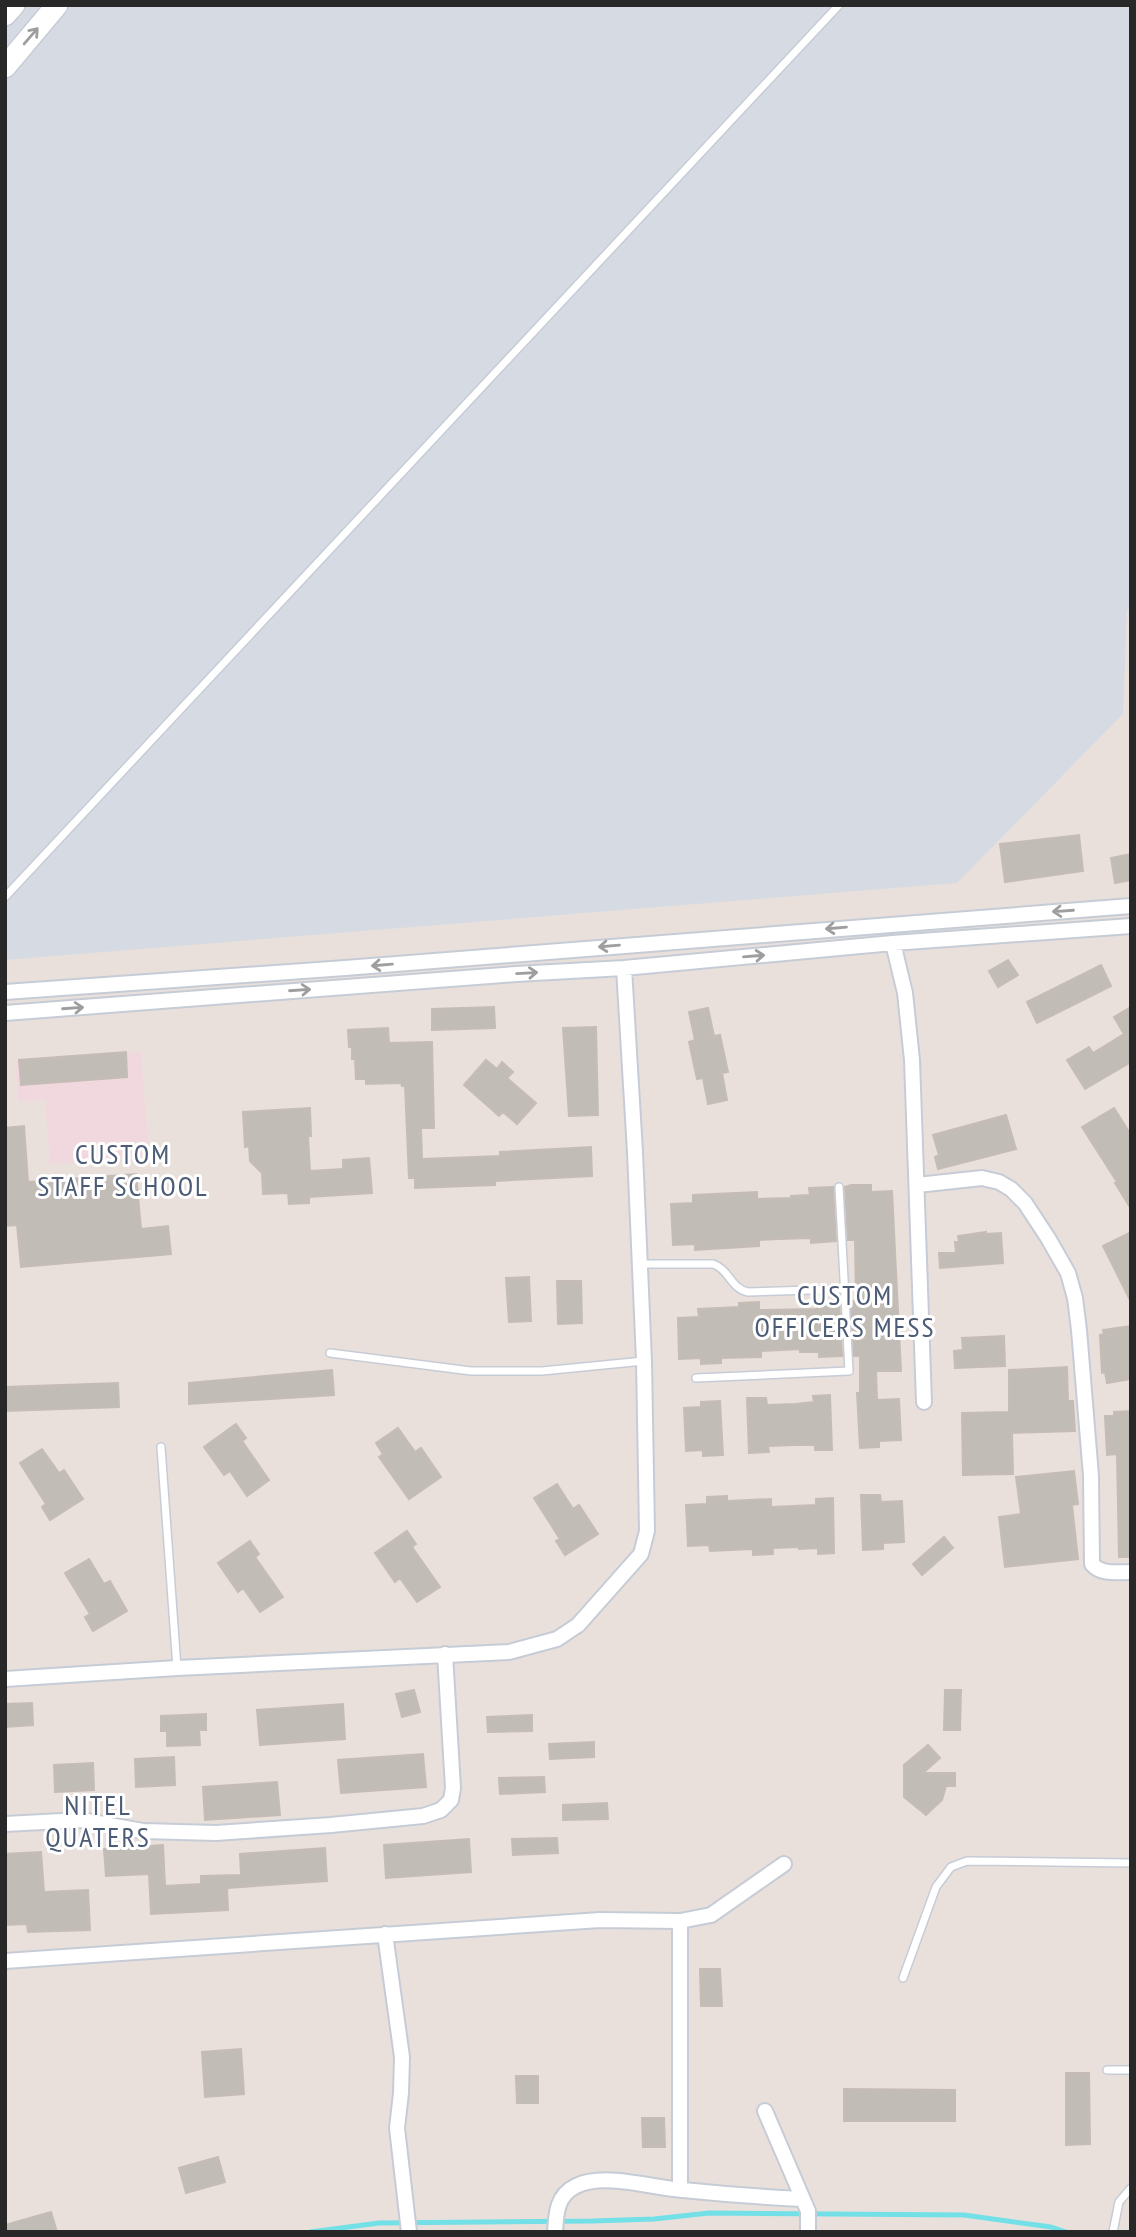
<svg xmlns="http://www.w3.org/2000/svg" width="1136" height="2237" font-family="'PT Sans Narrow',sans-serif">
	<rect width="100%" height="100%" fill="#eae0db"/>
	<path fill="#f1d8de" d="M141,1052L149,1157L50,1164L45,1100L18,1101L15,1061Z"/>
	<path fill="#d6dbe3" d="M5,5H1131V609L1127,610L1123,714L957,883L5,960Z"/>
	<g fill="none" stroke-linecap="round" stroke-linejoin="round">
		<path stroke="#73e0e7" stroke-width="5" d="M310,2232L379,2223L593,2221L654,2219L709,2213L964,2215L1051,2227L1066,2232"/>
	</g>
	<path fill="#c2bcb7" stroke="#c5bcb5" stroke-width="2" d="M1079,835L1083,871L1005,882L1000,844Z
		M1131,854V880L1115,883L1111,858Z
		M1008,960L1018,975L998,987L989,971Z
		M1101,965L1111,986L1037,1023L1027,1002Z
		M494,1007L495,1028L432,1030V1009Z
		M1131,1007V1062L1085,1089L1067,1060L1089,1047L1093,1053L1124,1034L1114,1017Z
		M708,1008L714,1036L720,1035L728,1072L722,1073L727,1100L708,1104L703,1078L697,1079L689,1042L695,1040L689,1012Z
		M596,1027L598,1115L569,1116L563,1028Z
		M388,1028L389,1043L432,1042L434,1128H421L422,1159L500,1156V1152L591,1147L592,1176L495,1181V1185L415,1188V1178H409L405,1086H402L401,1083L366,1084V1079H356L355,1059H352V1047H349L348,1030Z
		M126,1052L127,1077L21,1085L19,1060Z
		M486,1060L497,1069L502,1062L513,1072L507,1078L536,1103L517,1124L503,1112L499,1116L464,1085Z
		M310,1108L311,1136H308L310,1171L343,1169V1160L369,1158L372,1193L309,1197V1203L289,1204L288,1193L263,1194L262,1173L250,1161L249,1146L245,1147L243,1112Z
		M1114,1108L1131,1135V1209L1115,1183L1117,1182L1082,1127Z
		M1006,1115L1016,1149L938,1169L935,1157L939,1155L933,1135Z
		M24,1126L28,1182L136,1174L141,1229L168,1226L171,1254L21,1267L17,1225L5,1226V1128Z
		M851,1185H871V1192L892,1191L901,1371H876L877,1400L899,1399L901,1440L879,1441V1447L860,1448L857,1393H860V1356H854L851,1301H856L855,1240H848L845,1187Z
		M833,1187L836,1241L811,1243V1238L780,1239L759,1240V1246L695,1250V1244L673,1245L671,1204L693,1203V1195L757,1192V1199L791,1198V1196L810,1195L809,1188Z
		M986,1232V1234L1001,1233L1003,1263L940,1268L939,1253H956L955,1242H959L958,1236Z
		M1131,1232V1302L1103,1246Z
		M529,1277L531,1321L509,1322L506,1278Z
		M557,1281H581L582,1323L558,1324Z
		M839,1301L842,1356L819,1357V1352H800V1349L761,1351V1357L721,1358V1363L701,1364V1358L679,1359L678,1318L699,1317L698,1309L739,1307V1303L759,1302V1310L817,1309V1302Z
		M1131,1326V1379L1107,1383L1105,1372L1102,1373L1100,1335L1104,1334L1103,1330Z
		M1004,1336L1005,1366L955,1368L954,1351L963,1350L962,1338Z
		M1067,1367L1068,1401H1073L1075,1431L1012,1433L1013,1474L963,1475L962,1413L1009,1412V1370Z
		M332,1370L334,1395L189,1404V1383Z
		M118,1383L119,1407L5,1411V1387Z
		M830,1395L832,1450H815V1445H796L768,1446L769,1452L749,1453L747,1398H766L767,1405L795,1404L814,1402L813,1396Z
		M720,1401L723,1455L703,1456V1450L686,1451L684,1408L701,1407V1402Z
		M1131,1411V1557H1119L1117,1454L1107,1455L1105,1416H1114V1412Z
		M236,1424L246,1438L242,1441L269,1480L247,1496L230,1471L224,1475L204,1447Z
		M398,1428L415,1452L421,1448L441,1477L409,1499L379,1457L383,1454L376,1443Z
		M42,1449L59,1473L64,1470L83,1499L50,1520L42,1507L46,1504L20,1463Z
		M1074,1471L1078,1504L1072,1505L1078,1559L1005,1567L999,1517L1021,1514L1016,1477Z
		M557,1484L573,1509L579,1505L598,1534L565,1555L556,1541L560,1539L534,1498Z
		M861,1495H880L881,1502L902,1501L904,1542L883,1543V1549L863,1550Z
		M727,1496V1501L771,1499V1507L816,1505V1499L833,1498L834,1553L818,1554V1548L799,1549V1547L773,1548V1554L753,1555V1549L710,1551L709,1545L688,1546L686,1505L707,1504V1497Z
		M407,1531L416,1544L412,1547L440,1587L417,1602L400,1578L395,1582L375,1553Z
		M944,1537L953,1548L922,1575L913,1564Z
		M250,1541L259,1554L255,1557L283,1597L260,1612L243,1588L238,1592L218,1563Z
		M89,1559L104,1584L110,1581L127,1611L93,1631L85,1617L90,1614L65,1573Z
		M414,1690L420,1712L402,1717L396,1694Z
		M945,1690H961L960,1730H944Z
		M32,1703L33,1725L5,1727V1704Z
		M343,1704L345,1739L260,1745L257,1710Z
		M206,1714V1730H199L200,1745L167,1746V1731H161V1716Z
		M532,1715V1731L488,1732L487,1717Z
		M594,1742V1757L550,1759L549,1744Z
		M928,1745L940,1758L923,1773H955V1786H946L942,1800L926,1815L904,1797V1765Z
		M423,1754L426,1787L341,1793L338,1760Z
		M174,1757L175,1785L136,1787L135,1759Z
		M93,1763L94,1790L55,1792L54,1765Z
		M544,1777L545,1792L500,1794L499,1778Z
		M277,1782L280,1815L205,1820L203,1787Z
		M607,1803L608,1819L563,1820V1805Z
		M557,1838L558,1853L513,1855L512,1839Z
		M469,1839L471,1872L386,1878L384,1845Z
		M163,1845L165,1886L201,1884V1876L241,1875L240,1854L325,1848L327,1881L227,1888L228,1910L151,1914L149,1874L106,1876L104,1849Z
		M41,1852L44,1892L88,1890L90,1930L28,1932L27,1924L5,1925V1854Z
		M700,1969H720L722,2006H701Z
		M241,2049L244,2094L205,2097L202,2052Z
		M1066,2073H1089L1090,2144L1066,2145Z
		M516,2076H538V2103H517Z
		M844,2089L955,2090V2121H844Z
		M642,2118H664L665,2147H643Z
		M218,2157L225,2182L186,2193L179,2168Z
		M51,2212L57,2232H5V2225Z"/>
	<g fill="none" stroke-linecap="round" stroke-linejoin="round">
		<defs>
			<path id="lane" d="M5,897L839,5
				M640,1264H713C729,1269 731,1289 748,1292L846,1289
				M330,1353L471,1371H542L644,1361
				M696,1378L849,1371L839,1187
				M161,1447L177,1668
				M903,1978L936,1887L951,1867L967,1861L1131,1863
				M1107,2070H1131
				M1113,2232L1119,2202L1131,2188"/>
			<path id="street" d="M893,943L905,993L912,1060L924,1402
				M5,992L345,968L1131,906
				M5,1013L516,974L624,968L893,943L1131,926
				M917,1185L982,1178L999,1182L1011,1189L1025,1203L1048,1238L1068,1273L1075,1298L1079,1330L1091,1476L1092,1564C1101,1575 1118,1572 1131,1572
				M5,1679L177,1668L509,1652L557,1639L578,1625L641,1554L647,1531L644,1361L635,1152L624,968
				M5,1824L81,1820L143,1831L216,1833L331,1825L423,1816L441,1810L451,1800L453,1788L445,1654
				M385,1934L402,2057L401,2093L397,2128L409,2232
				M5,1961L600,1920L680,1921L711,1915L784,1864
				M765,2111L808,2211V2232
				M680,2190V1921
				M555,2232C556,2213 557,2195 576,2186C604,2172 653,2188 683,2190C722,2194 762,2197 802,2199"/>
			<path id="secondary" d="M5,15L14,5
				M5,67L57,5"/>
		</defs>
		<use href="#lane" stroke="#c6ccd6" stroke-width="10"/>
		<use href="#street" stroke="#c6ccd6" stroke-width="18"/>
		<use href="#secondary" stroke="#c6ccd6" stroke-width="24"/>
		<use href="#lane" stroke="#fff" stroke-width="7"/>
		<use href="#street" stroke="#fff" stroke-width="14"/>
		<use href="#secondary" stroke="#fff" stroke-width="21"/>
	</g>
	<defs><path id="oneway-shaft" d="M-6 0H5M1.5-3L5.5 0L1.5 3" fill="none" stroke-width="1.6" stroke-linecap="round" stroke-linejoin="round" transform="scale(1.75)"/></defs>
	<g stroke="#9e9e9e">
		<use href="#oneway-shaft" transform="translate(31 36) rotate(-49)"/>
		<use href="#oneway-shaft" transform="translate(1063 911) rotate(176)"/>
		<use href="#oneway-shaft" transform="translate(836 928) rotate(175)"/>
		<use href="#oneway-shaft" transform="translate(609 946) rotate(175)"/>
		<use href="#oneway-shaft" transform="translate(754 956) rotate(-5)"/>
		<use href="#oneway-shaft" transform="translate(382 965) rotate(175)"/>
		<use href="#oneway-shaft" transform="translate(527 973) rotate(-3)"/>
		<use href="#oneway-shaft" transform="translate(300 990) rotate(-4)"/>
		<use href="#oneway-shaft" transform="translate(73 1008) rotate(-4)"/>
	</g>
	<g text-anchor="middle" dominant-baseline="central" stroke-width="6" stroke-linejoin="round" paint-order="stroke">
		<g font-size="28" letter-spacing="2" fill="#4c5c76" stroke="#fff">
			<text x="123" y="1153">CUSTOM<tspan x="123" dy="32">STAFF SCHOOL</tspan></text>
			<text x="845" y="1294">CUSTOM<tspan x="845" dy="32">OFFICERS MESS</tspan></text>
			<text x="98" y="1804">NITEL<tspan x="98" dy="32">QUATERS</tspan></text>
		</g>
	</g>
	<rect width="1136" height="2237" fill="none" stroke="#282828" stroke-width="14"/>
</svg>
